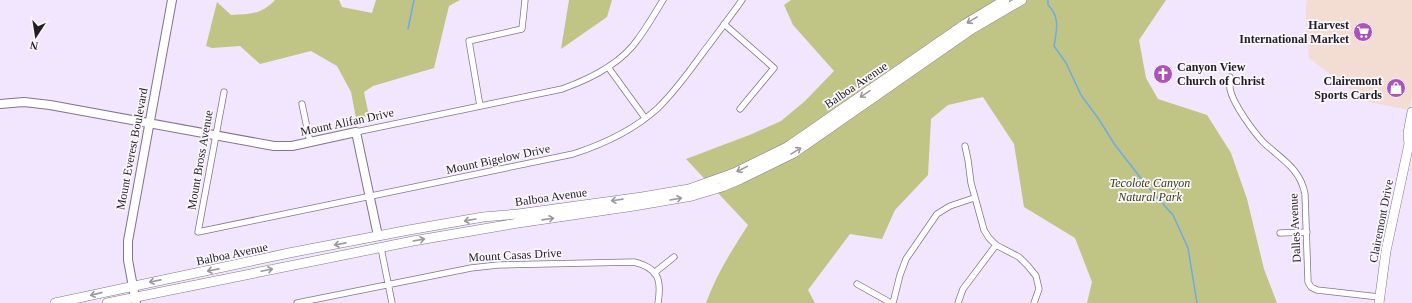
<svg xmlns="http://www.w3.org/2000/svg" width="1412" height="303" font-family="'Times New Roman',serif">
	<rect width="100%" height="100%" fill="#f2e5fe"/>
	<path fill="#f3dcd1" d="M1307,0H1412V95L1409,110L1369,102L1351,90L1309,58L1306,22V5Z"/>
	<path fill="#c0c585" d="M275,0H339L342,7L372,13L376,0H460L449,6L434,68L373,86L364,92L369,116L356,118L351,92L337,66L311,51L260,64L240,46L212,48L206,46L217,2L231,15C249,14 261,15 275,0Z
		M569,0H612L607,17L561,49Z
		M791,0H1166L1139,40L1146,78L1158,99L1207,115L1231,153L1247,199L1264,269L1277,303H1087L1092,282L1075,238L1024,207L1014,144L983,97L948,105L931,119L928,175L895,210L882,239L850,234L808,290L815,303H706C716,275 732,250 748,225L686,159L752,134L781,121L805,101L834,71L793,25L784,5Z"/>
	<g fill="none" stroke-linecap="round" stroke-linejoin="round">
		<path stroke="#6babe7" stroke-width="1.5" d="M1048,0V5C1060,16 1057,30 1054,46L1066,63L1081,95L1098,118L1115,145L1147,186L1173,215L1188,248L1197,303
			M408,29L414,0"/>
		<defs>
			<path id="street" d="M724,24L774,68L740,109
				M608,67L645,118
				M1230,77C1230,81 1230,85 1230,89C1233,104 1253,131 1263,142C1281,159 1300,168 1305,194L1308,282L1311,287L1317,290L1379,297
				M224,92L198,232L573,154C604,144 634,130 658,108C673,93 686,76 699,58C713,39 728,20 742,0
				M302,104L310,142
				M480,106L469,41L522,29L525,0
				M356,132L562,89C590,79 621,64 638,39C647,27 655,13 663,0
				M965,146L968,160L971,183L984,230L989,238L996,245L1019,257L1028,266L1036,276L1039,289L1034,303
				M1280,233L1307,232
				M381,248L392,303
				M654,273L674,257
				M857,284L891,303
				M297,303L471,268L498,265L634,262C658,268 662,279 658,303
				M893,303L900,275L906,259L937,214L950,206L974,198
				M958,303L963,289L996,245"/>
			<path id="secondary" d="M0,104L24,102L50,105L274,146H292L356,132L378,236
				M136,303L128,260V241L172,0"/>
			<path id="primary" d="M55,303L289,253L409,230L483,217L518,214L642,197L689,189L734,173L787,147L965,24L1005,0
				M107,303L413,241L518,223L634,206L692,196L722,187L741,179L794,153L972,29L1022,0
				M1379,303L1386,251L1409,144L1408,133L1412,112"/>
		</defs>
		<use href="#street" stroke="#81758c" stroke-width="7"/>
		<use href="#secondary" stroke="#81758c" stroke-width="10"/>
		<use href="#primary" stroke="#81758c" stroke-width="10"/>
		<use href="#street" stroke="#fff" stroke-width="5.5"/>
		<use href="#secondary" stroke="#fff" stroke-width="8"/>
		<use href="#primary" stroke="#fff" stroke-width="9"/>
	</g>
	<defs><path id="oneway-shaft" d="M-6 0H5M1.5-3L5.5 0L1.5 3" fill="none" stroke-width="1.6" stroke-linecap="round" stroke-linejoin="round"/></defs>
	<g stroke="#9b999d">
		<use href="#oneway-shaft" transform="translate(972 20) rotate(149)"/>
		<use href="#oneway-shaft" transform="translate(865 94) rotate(146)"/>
		<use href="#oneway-shaft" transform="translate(796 151) rotate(-32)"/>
		<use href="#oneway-shaft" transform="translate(742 169) rotate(154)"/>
		<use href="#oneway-shaft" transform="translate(676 199) rotate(-10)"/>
		<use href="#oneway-shaft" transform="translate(617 200) rotate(172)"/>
		<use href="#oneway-shaft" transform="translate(548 219) rotate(-8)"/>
		<use href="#oneway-shaft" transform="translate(470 220) rotate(170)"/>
		<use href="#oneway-shaft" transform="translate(419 240) rotate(-10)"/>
		<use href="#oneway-shaft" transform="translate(340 244) rotate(169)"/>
		<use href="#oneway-shaft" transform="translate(213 270) rotate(169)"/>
		<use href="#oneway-shaft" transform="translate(267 270) rotate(-12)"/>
		<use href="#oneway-shaft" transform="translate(155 281) rotate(169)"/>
		<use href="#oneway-shaft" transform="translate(96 294) rotate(167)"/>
	</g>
	<defs>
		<symbol id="supermarket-disc" viewBox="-11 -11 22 22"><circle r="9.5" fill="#ad51bb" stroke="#faf7fc"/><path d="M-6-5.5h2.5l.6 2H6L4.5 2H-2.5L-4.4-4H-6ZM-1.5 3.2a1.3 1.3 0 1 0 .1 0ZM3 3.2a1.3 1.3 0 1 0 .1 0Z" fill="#fff"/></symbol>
		<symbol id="church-disc" viewBox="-11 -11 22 22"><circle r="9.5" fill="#ad51bb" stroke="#faf7fc"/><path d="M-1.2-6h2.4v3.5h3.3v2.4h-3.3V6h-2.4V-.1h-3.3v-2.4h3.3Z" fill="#fff"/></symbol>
		<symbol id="shop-disc" viewBox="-11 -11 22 22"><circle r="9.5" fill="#ad51bb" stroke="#faf7fc"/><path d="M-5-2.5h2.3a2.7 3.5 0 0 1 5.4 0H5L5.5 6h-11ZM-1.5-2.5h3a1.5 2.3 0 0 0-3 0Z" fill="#fff"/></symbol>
	</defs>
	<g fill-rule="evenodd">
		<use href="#supermarket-disc" x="1352" y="21" width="22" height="22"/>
		<use href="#church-disc" x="1152" y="63" width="22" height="22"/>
		<use href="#shop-disc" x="1385" y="77" width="22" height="22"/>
	</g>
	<g text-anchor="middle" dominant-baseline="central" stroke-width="3.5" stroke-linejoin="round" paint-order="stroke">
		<g font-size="12" font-weight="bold" fill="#211c25" stroke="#faf7fc" text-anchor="end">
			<text x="1349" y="25">Harvest<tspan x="1349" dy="14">International Market</tspan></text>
			<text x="1177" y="67" text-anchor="start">Canyon View<tspan x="1177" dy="14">Church of Christ</tspan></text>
			<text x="1382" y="81">Clairemont<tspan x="1382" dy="14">Sports Cards</tspan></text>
		</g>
		<g font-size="12" fill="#211c25" stroke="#faf7fc">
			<text transform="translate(856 85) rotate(-34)">Balboa Avenue</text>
			<text transform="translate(347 122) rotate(-12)">Mount Alifan Drive</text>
			<text transform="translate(132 149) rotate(-79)">Mount Everest Boulevard</text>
			<text transform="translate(498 159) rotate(-12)">Mount Bigelow Drive</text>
			<text transform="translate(200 160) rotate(-80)">Mount Bross Avenue</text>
			<text transform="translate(551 197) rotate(-8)">Balboa Avenue</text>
			<text transform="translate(1381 221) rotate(-79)">Clairemont Drive</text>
			<text transform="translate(1295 228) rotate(-93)">Dalles Avenue</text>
			<text transform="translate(232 254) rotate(-12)">Balboa Avenue</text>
			<text transform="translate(515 255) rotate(-3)">Mount Casas Drive</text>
		</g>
		<g font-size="12" font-style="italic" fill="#3a3d17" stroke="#faf7fc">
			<text x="1150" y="183">Tecolote Canyon<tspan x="1150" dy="14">Natural Park</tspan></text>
		</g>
	</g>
	<g transform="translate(36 36) rotate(192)" stroke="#faf7fc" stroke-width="3" paint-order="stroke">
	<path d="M0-3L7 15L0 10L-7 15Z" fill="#211c25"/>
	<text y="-6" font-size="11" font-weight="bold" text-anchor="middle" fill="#211c25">N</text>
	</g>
</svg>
